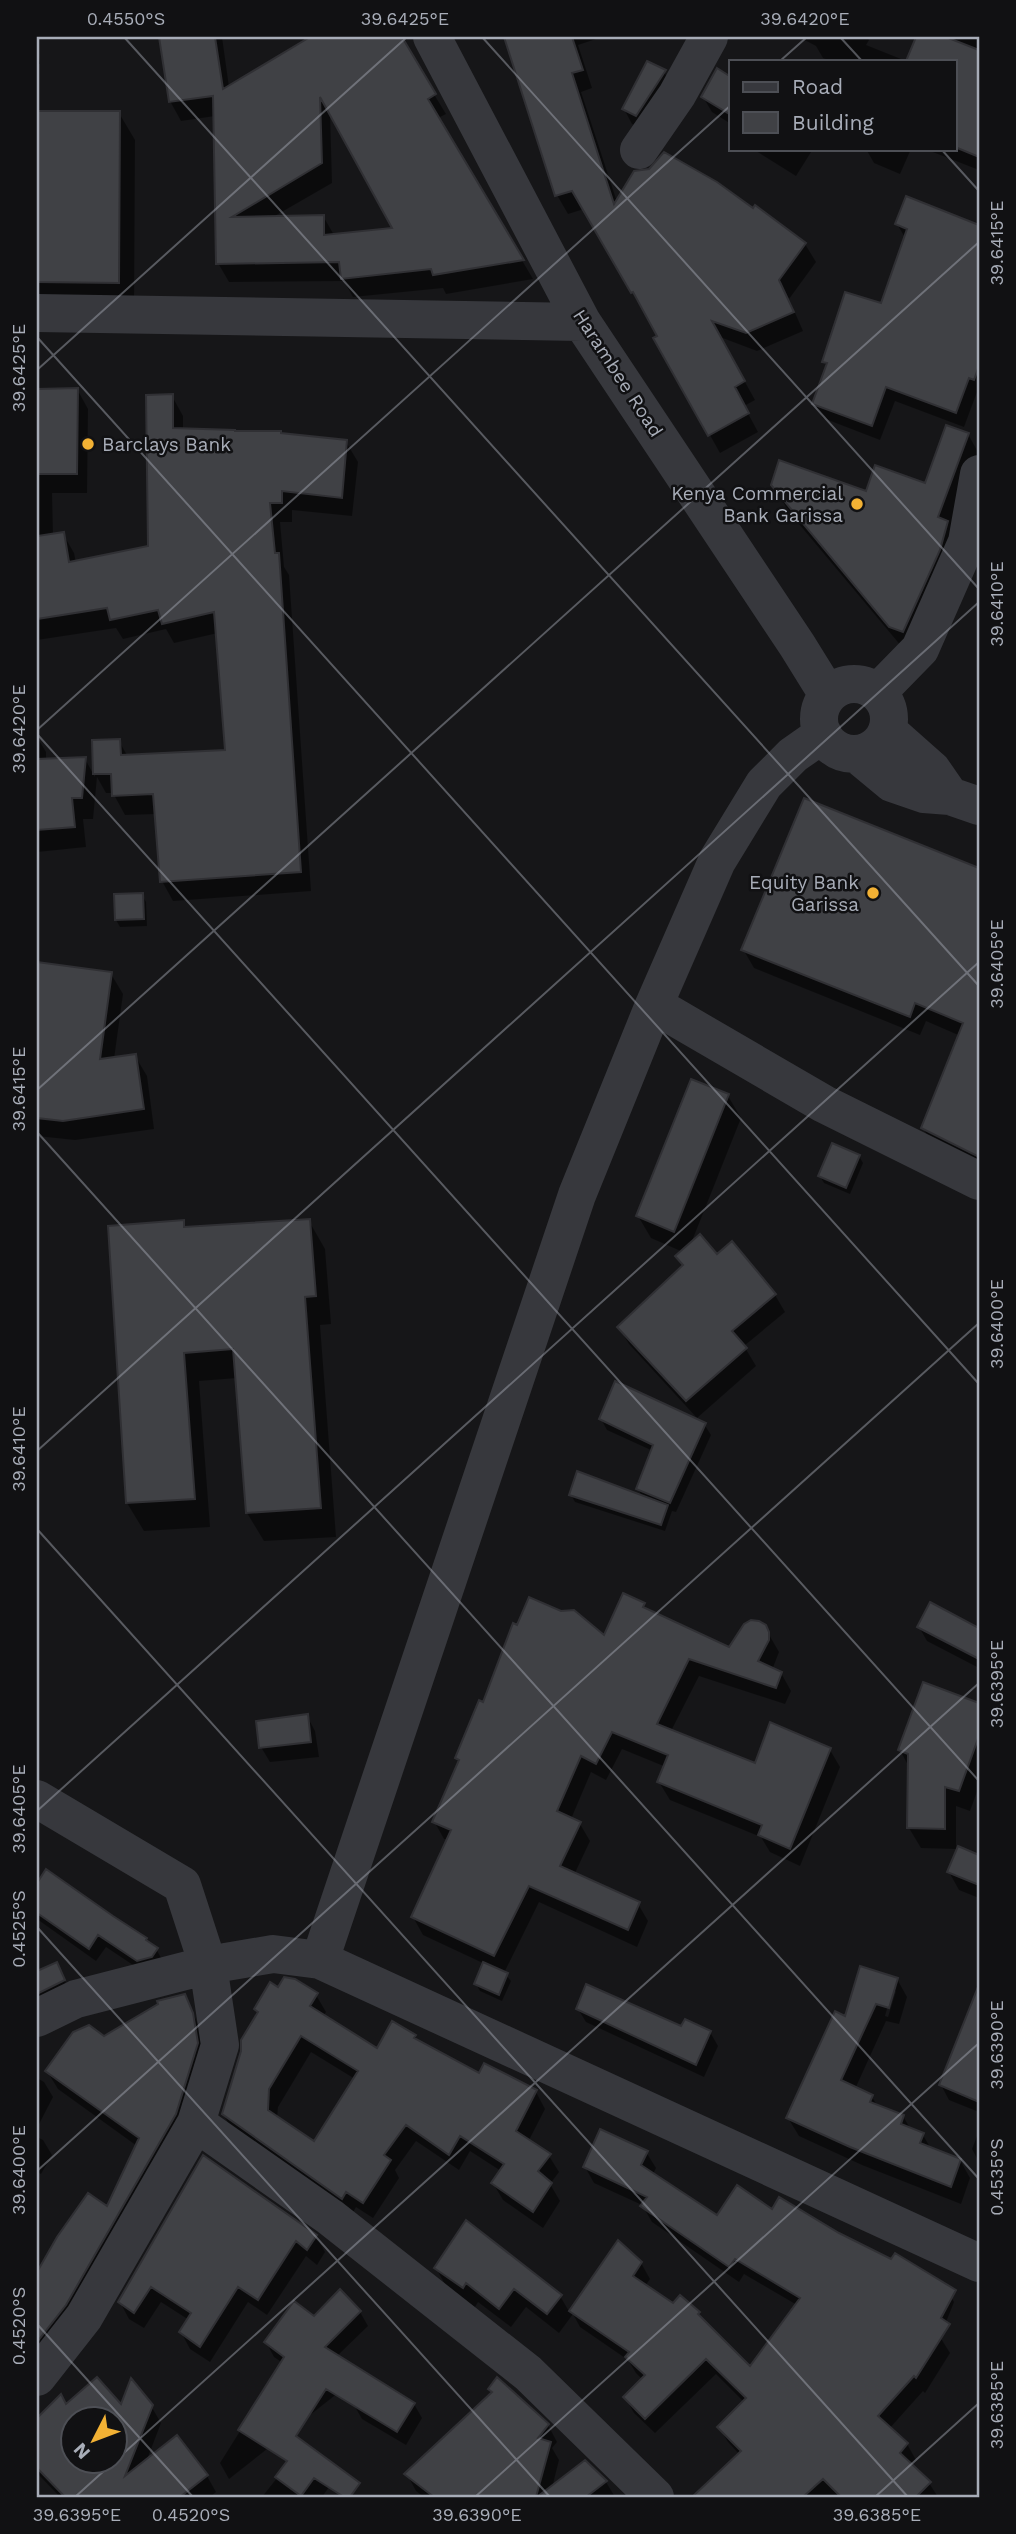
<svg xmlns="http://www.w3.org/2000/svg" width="1016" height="2534" font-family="'Work Sans',sans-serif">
	<rect width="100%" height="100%" fill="#161618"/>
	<path fill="#0007" fill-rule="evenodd" d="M161,37H222L229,87L310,37H399L446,114L438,118L533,279L446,294L443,288L353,297L344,281L229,282L218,263L215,116L181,121L170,101ZM330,112L395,229L334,235L323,216L273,217L332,183Z
		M506,37H602L578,45L592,88L581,92L617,202L805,244L816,262L789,299L803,331L757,351L720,337L755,400L744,406L758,432L720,453L656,339L659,337L644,310L643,311L584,209L568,214L557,195Z
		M799,37H867L869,40L866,45L906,61H830L823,58L816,46Z
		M918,37H979V170L925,149H955V61H908Z
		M37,41L40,64H37Z
		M664,72L673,87L644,130L632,124L624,109Z
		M731,79V124L712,112L703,97Z
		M37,112L119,113L135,140L134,309L37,308Z
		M753,149H813L796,176Z
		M866,149H911L900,174L874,163Z
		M897,224L979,230V393L977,392L964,427L895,401L880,440L823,418L814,403L827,367L824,361L883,306L906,239Z
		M77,389L88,409L87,493H52L53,535L63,534L74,553L76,563L149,548L172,396L183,416V430L281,435L346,442L358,462L352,516L292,510V522H280L284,567L289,575L311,891L173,901L162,881L156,814L125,815L113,793H106L97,777L93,819H83L86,847L37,852V737L46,752V761L85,759L95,777L94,742L119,741L128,757L227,752L218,633L174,643L166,629L123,639L116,628L37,640V390Z
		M968,434L979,454V471L907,653L789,512L773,485L867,493L926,486Z
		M142,895L146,902L147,926L120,927L116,920Z
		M966,915L979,920V1044L926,1021L920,1035L754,968L743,949Z
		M37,964L111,974L123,994L114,1059L135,1056L147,1076L154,1129L75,1140L37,1136Z
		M948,1066L979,1078V1171L936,1150L923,1128Z
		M728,1096L741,1118L690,1246L717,1256L732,1244L775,1295L785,1312L744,1346L756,1366L697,1418L629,1344L619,1327L684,1267L678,1256L683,1252L651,1238L638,1216Z
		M859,1156L863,1163L850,1194L824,1183L820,1176Z
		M309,1221L325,1249L331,1324L320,1325L336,1537L264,1541L247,1513L237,1378L199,1381L210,1527L144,1531L127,1503L183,1222L186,1229Z
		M601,1419L704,1424L711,1435L676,1512L672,1511L665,1531L575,1502L571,1495L642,1497L638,1488L653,1451L607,1430Z
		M644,1604L647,1611L729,1649L764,1626L779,1652L772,1670L781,1673L791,1691L785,1704L699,1676L671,1731L756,1765L830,1750L840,1767L800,1866L770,1852L761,1837L670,1800L659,1782L666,1767L622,1749L606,1780L591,1772L571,1819L580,1824L590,1841L574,1875L638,1904L648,1921L637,1947L539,1902L504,1973L511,1981L502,2001L480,1991L476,1984L485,1964L423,1935L413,1917L448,1840L444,1839L434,1821L459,1763L457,1758L484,1704L605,1638Z
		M919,1627L960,1629L979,1636V1668L927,1641Z
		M924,1684L979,1704V1786L970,1811L956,1806V1849L921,1848L909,1828V1767L900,1750Z
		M307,1716L315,1731L319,1757L270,1762L261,1747Z
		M959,1849L979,1857V1898L959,1890L949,1872Z
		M47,1872L146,1939L156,1949L164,1963L145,1973L106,1947L96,1961L37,1919V1886Z
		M57,1965L72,1996L37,2013V1973Z
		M897,1979L907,1997L899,2024L886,2021L855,2089L872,2097L878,2107L903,2116L911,2130L923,2135L931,2149L960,2160L970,2178L961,2204L862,2165L799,2136L788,2118L847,2018ZM892,1991H896L888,2017L885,2016Z
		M278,1989L316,1995L326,2012L323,2016L377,2051L415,2036L418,2042L480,2075L536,2092L545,2109L528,2142L549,2156L559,2172L550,2184L560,2201L543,2228L503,2200L493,2183L501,2171L470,2151L459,2170L416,2141L395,2170L399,2178L373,2218L356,2207L352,2214L233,2131L223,2114L259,2014L256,2009ZM311,2052L355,2079L315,2143L277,2118L278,2107Z
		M184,1996L203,2034L207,2063L37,2376V2275L59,2238L107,2208L137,2146L58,2089L47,2071Z
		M578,2009L710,2032L718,2046L704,2077L586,2022Z
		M965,2025L979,2031V2112L949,2100L941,2085Z
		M37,2078L44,2082L53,2097L37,2128Z
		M979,2131V2162L972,2149Z
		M37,2137L43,2140L52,2155L41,2174L37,2172Z
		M646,2152L656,2168L653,2174L718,2218L773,2212L838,2234L945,2286L954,2302L940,2337L950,2353L925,2393L923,2391L889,2429L907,2444L916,2460L911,2466L929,2483L938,2497H705L701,2491L740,2455L728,2442L719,2427L744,2402L716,2374L655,2433L634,2413L625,2397L643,2380L636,2373L628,2360L580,2327L573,2314L559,2333L526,2307L511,2327L478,2302L475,2307L447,2288L436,2268L560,2296L570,2313L618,2243L641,2263L650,2279L645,2286L673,2305L699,2313L704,2323L750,2369L797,2305L744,2274L739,2282L652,2222L642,2205L594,2183L585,2167Z
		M204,2157L316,2236L325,2252L317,2265L306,2256L267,2315L248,2302L210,2362L190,2349L181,2332L189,2320L161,2302L144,2328L129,2319L120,2302Z
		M340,2292L360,2312L368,2326L337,2356L414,2404L422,2418L406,2445L362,2419L354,2405L348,2385L229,2479L220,2463L283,2363L274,2357L266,2342L314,2318Z
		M61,2397L66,2406H151L161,2423L146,2462L177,2438L207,2476L216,2492L210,2497H60L37,2473V2420ZM74,2418H116V2460H74Z
		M548,2425L557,2442L552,2448L559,2460L552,2488L606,2482L615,2497H424L416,2491L407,2474Z
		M309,2448L336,2477L322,2497H262L277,2478Z"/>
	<path fill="#404145" stroke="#303034" stroke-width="2" fill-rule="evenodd" d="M159,37H215L223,89L310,37H402L436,94L428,99L524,260L433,275L431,269L341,279L339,262L216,264L213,96L169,102ZM320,97L342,137L392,228L324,235V215L232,217L322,163Z
		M504,37H572L583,70L572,73L614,204L634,171L649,169L664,152L717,182L753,208L755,205L806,243L779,280L794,312L746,333L712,321L745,381L735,387L749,413L708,436L653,338L657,336L633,292L631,293L572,191L555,196Z
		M916,37H946L979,50V157L955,147V61H906Z
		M647,61L666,70L636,116L622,109Z
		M717,68L731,77V115L701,97Z
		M37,111H120L119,283L37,282Z
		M906,196L979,225V366L974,380L969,378L956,413L886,387L872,426L812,404L827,363L822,362L845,292L881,303L907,229L895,224Z
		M78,388L77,474H37V389Z
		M173,394V428L235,430V431H281V433L347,440L342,498L282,491V503H270L275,553H279L301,872L160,882L153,794L112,796L111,774H93L92,740L120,739L121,755L225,750L214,612L162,624L158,610L110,620L107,608L37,619V536L64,532L69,562L148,546L146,395Z
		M946,425L969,433L938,517L948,521L940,550L903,632L889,627L771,485L779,460L866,491L875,465L925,483Z
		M86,757L82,798H72L75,827L37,830V759Z
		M804,798L979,868V1157L921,1128L963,1023L915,1003L910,1017L741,950Z
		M143,893L144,919L115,920L114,894Z
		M37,962L112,972L100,1059L136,1054L144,1109L63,1121L37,1118Z
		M691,1079L729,1094L674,1232L636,1216Z
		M832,1143L860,1155L846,1188L818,1176Z
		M310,1219L316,1296L305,1297L321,1508L246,1513L233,1349L184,1353L195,1499L126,1503L108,1226L184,1220V1227Z
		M700,1234L717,1254L732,1241L776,1294L732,1331L747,1348L686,1401L617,1327L683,1265L675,1256Z
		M615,1381L706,1423L670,1503L636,1489L653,1445L599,1419Z
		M577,1471L668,1505L661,1525L569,1495Z
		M623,1593L645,1603L643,1607L729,1647L744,1624L751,1620L759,1621L766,1625L769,1632V1640L758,1661L782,1672L776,1688L689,1659L657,1724L755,1763L770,1722L831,1748L790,1849L758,1835L762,1825L657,1782L668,1755L612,1732L596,1764L581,1756L557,1811L581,1822L560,1866L640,1902L628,1930L529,1886L494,1956L411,1917L451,1830L432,1822L459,1760L455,1758L479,1700L483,1702L513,1623L517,1625L529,1597L561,1611L574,1610L604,1635Z
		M930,1602L979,1628V1659L917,1627Z
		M923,1682L979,1703V1736L959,1791L945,1787V1829L907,1828L908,1754L898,1750Z
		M308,1714L311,1742L259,1748L256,1721Z
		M958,1846L979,1855V1885L947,1872Z
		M46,1869L113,1916L147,1938L146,1940L158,1948L152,1957L137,1961L98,1935L89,1949L37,1913V1883Z
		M57,1962L65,1980L37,1994V1971Z
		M483,1962L508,1973L499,1995L474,1984Z
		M860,1966L898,1978L889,2008L876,2004L841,2080L873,2095L870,2102L904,2115L901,2124L924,2133L920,2143L961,2159L951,2187L850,2147L786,2118L835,2011L845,2016Z
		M284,1977L295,1979L318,1993L310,2006L377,2048L392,2021L416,2035L414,2038L479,2073L484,2063L537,2090L516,2131L551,2154L538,2171L552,2183L533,2212L491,2183L504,2164L460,2136L449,2155L406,2125L384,2155L391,2160L363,2203L346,2192L342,2199L222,2114L241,2051V2040L258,2012L254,2009L270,1982L278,1987ZM301,2036L358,2071L314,2141L268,2110L269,2089Z
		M586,1984L681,2026L685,2019L711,2031L696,2065L576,2009Z
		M978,1987H979V2102L939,2085Z
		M185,1994L193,2013L198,2043L176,2114L66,2305L37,2342V2272L57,2237L88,2193L107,2206L139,2138L45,2071L73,2032L89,2025L104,2036L158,2004L157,2001Z
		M600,2129L648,2151L641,2165L717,2215L737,2185L772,2209L779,2197L839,2233L891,2259L895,2253L956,2290L941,2318L950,2324L916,2378L914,2376L878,2416L908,2443L900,2453L931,2482L916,2497H841L823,2479L803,2497H692L741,2451L717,2427L746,2398L706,2359L645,2419L623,2397L645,2375L625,2357L629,2352L569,2311L618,2240L642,2262L633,2276L673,2303L680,2295L700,2312L698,2314L750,2366L800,2298L735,2259L729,2267L640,2206L647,2197L583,2167Z
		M203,2155L317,2235L307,2250L296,2241L258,2300L238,2287L200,2347L179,2332L191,2313L151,2287L134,2313L118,2302Z
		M466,2220L562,2295L547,2314L514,2289L499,2309L466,2283L463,2288L434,2268Z
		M340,2289L361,2311L325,2347L415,2403L397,2432L326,2389L296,2436L360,2483L350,2497H344L314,2478L301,2496L275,2477L287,2461L238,2430L284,2357L264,2342L294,2301L314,2316Z
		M97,2377L121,2404L131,2378L153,2405L125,2476L177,2435L208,2475L180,2497H65L37,2468V2418L61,2394L66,2404ZM74,2418H116V2460H74Z
		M497,2377L549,2424L538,2438L551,2442L536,2497H434L404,2474L492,2392L488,2389Z
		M585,2460L607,2481L586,2497H537Z"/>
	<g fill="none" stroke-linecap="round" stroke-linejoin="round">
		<path stroke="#37383d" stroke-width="38" d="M432,37L582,322L797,645L828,695
			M639,150L677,95L709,37
			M37,313L582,322
			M819 719a35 35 0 1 1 70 0a35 35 0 1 1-70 0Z
			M878,692L920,649L967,542L979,474
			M888,731L932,770L950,796
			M857,754L892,783L924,794L950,796L979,806
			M654,1005L824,1104L979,1181
			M37,1799L182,1885L208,1965L220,2045L196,2123L84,2317L37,2377
			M320,1960L577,1195L654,1005L717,861L764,784L793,755L823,734
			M37,2018L76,1999L208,1965L273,1954L320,1960L979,2263
			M196,2123L330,2217L528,2373L655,2497"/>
	</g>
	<path fill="none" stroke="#a8adb8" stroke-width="2" stroke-opacity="0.45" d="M124,37L979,986M482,37L979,589M840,37L862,61M780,61L807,37M941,149L979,191M37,337L979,1384M37,370L407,37M37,730L731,105M37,734L979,1781M37,1090L979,242M37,1132L979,2179M37,1451L979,602M37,1529L908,2497M37,1811L979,962M37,1927L550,2497M37,2171L979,1323M37,2324L193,2497M75,2497L979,1683M475,2497L979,2043M875,2497L979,2403"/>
	<g fill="#f2b134" stroke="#111113" stroke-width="2.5">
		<circle cx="88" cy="444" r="7"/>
		<circle cx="857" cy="504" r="7"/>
		<circle cx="873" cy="893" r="7"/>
	</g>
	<g text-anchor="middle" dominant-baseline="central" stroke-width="5" stroke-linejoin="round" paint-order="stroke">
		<g font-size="19" fill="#a8adb8" stroke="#111113">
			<text transform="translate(618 373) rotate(57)">Harambee Road</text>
		</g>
		<g font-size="19" fill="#a8adb8" stroke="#111113" text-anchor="end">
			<text x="102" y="444" text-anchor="start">Barclays Bank</text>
			<text x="843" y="493">Kenya Commercial<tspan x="843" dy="22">Bank Garissa</tspan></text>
			<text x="859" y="882">Equity Bank<tspan x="859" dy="22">Garissa</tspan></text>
		</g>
	</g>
	<rect width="1016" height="2534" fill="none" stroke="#111113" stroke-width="77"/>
	<rect x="729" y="60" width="228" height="91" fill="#111113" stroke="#4d4f55" stroke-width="2"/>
	<rect x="743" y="82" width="35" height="10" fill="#37383d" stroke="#4d4f55" stroke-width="2"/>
	<text x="792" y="94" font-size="21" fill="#a8adb8">Road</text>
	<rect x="743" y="112" width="35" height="21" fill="#404145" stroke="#4d4f55" stroke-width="2"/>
	<text x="792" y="130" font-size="21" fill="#a8adb8">Building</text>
	<g transform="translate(94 2440) rotate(228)"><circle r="33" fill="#111113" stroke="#4d4f55" stroke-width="2"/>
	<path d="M0-5L12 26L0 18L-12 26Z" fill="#f2b134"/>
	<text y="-10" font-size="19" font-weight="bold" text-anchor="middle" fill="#a8adb8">N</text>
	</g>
	<rect x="38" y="38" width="940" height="2458" fill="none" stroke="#a8adb8" stroke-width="2.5"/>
	<g font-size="18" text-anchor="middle" fill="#a8adb8">
		<text x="126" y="25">0.4550°S</text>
		<text x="405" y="25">39.6425°E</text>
		<text x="805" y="25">39.6420°E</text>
		<text transform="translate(997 243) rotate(-90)" y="6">39.6415°E</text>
		<text transform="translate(19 368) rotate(-90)" y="6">39.6425°E</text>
		<text transform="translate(997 604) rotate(-90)" y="6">39.6410°E</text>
		<text transform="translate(19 729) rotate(-90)" y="6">39.6420°E</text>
		<text transform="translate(997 964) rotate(-90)" y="6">39.6405°E</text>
		<text transform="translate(19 1089) rotate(-90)" y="6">39.6415°E</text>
		<text transform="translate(997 1324) rotate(-90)" y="6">39.6400°E</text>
		<text transform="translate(19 1449) rotate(-90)" y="6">39.6410°E</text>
		<text transform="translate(997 1684) rotate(-90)" y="6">39.6395°E</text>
		<text transform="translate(19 1809) rotate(-90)" y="6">39.6405°E</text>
		<text transform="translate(19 1929) rotate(-90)" y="6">0.4525°S</text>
		<text transform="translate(997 2045) rotate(-90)" y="6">39.6390°E</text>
		<text transform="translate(19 2170) rotate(-90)" y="6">39.6400°E</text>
		<text transform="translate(997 2177) rotate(-90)" y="6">0.4535°S</text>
		<text transform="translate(19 2326) rotate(-90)" y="6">0.4520°S</text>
		<text transform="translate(997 2405) rotate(-90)" y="6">39.6385°E</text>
		<text x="77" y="2521">39.6395°E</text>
		<text x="191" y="2521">0.4520°S</text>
		<text x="477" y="2521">39.6390°E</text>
		<text x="877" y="2521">39.6385°E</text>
	</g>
</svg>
